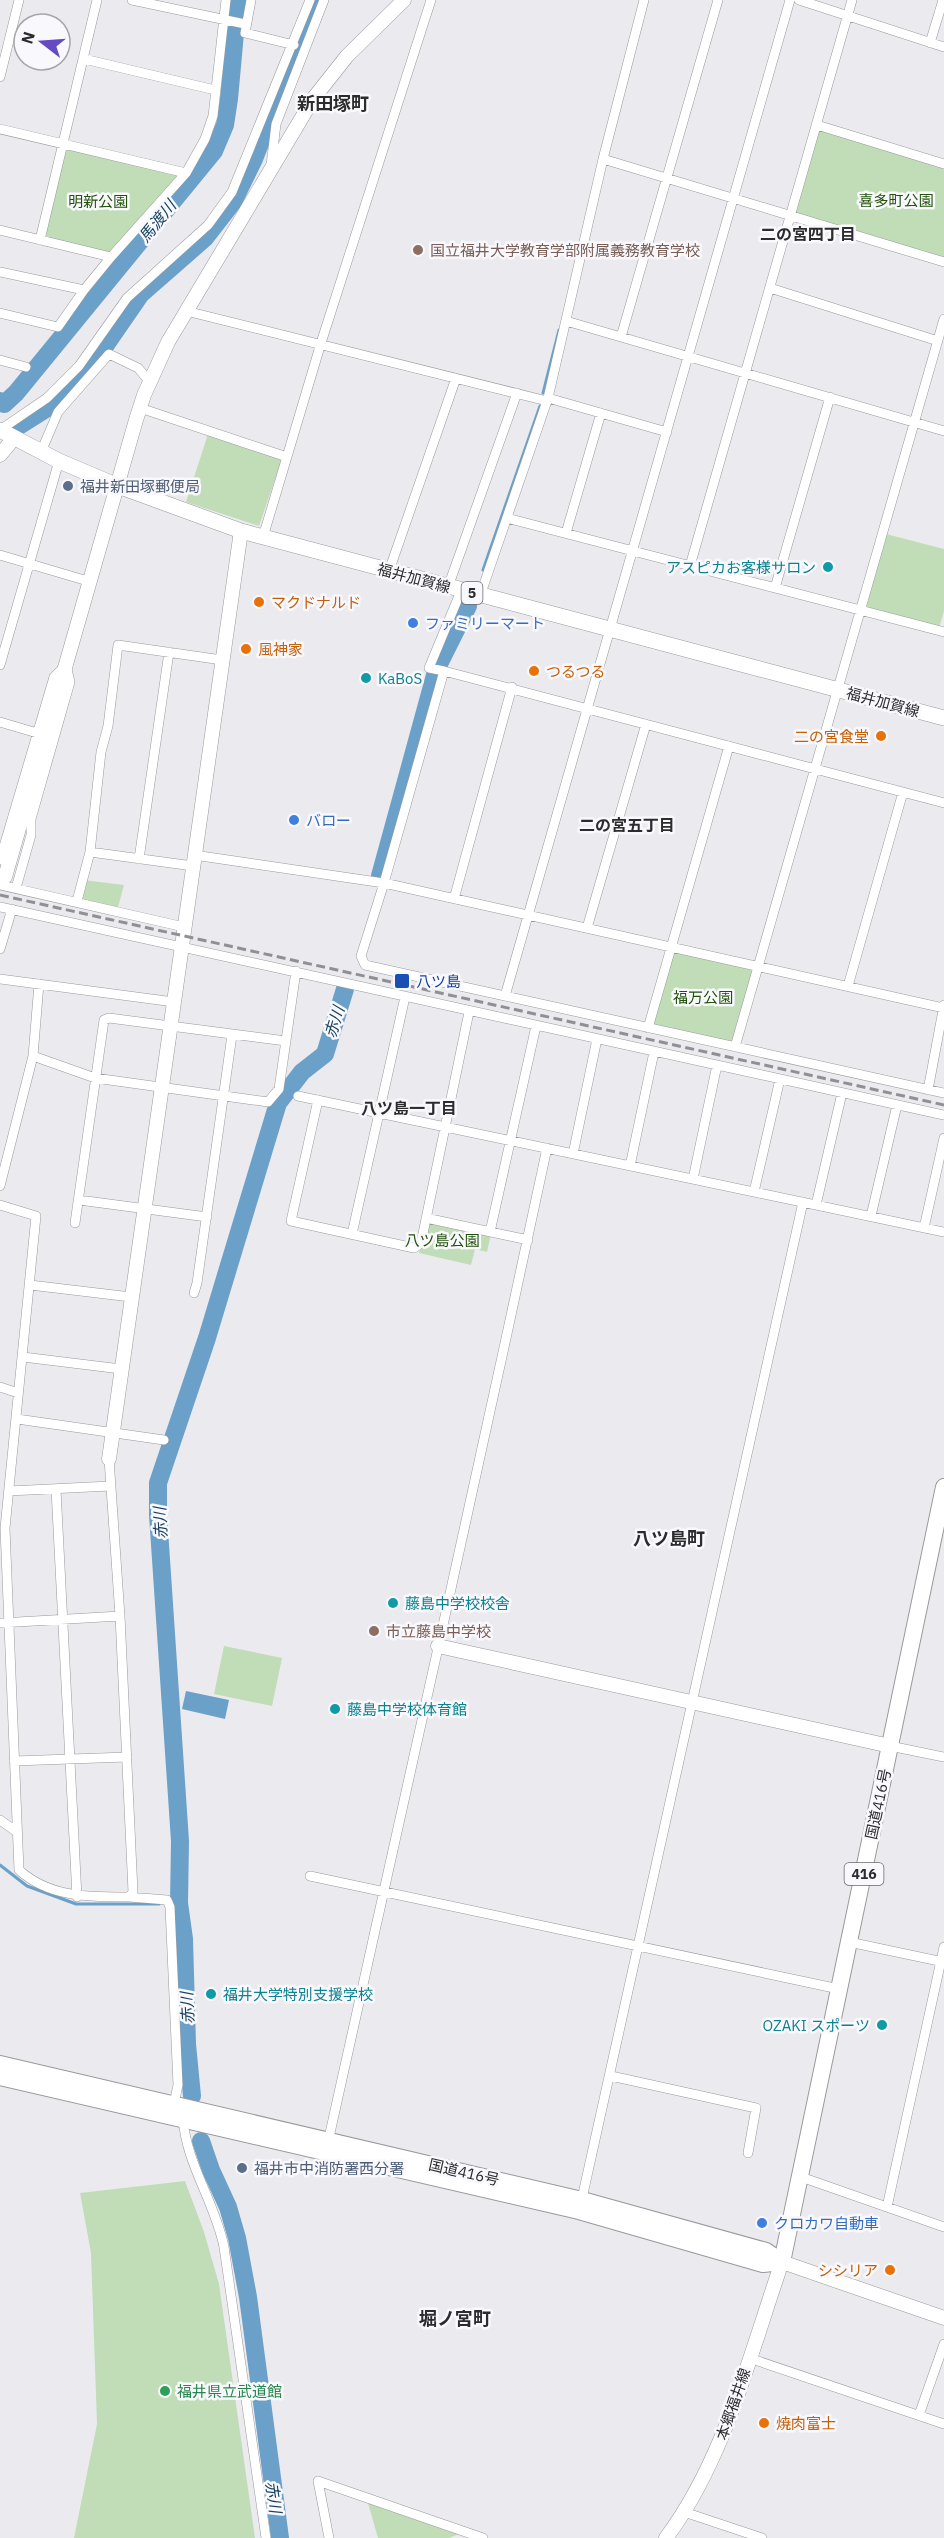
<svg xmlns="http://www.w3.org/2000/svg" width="944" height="2538" font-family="'IBM Plex Sans','Noto Sans JP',sans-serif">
	<rect width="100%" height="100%" fill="#ebebef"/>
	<path fill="#c0ddb7" d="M817,128L944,165V264L791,217Z
		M63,144L186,173L111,257L40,240Z
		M208,434L282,459L259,526L186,502Z
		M886,534L944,549V611L939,628L865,609Z
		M83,880L124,885L117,911L77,901Z
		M671,947L758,966L735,1047L648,1028Z
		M427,1218L491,1234L487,1252L475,1249L471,1265L419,1253Z
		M224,1646L282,1658L272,1706L214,1694Z
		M185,2181L204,2232L219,2284L255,2538H74L97,2424L91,2253L80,2193Z
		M368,2503L464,2532L449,2538H378Z"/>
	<path fill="#6ba1c9" d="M186,1691L229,1700L225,1719L182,1709Z"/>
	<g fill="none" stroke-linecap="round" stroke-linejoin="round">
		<path stroke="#6ba1c9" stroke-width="3" d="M543,393L559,330
			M483,570L540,406
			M0,1865L27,1886L76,1904H159
			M177,1903H179"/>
		<path stroke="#6ba1c9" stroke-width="18" d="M0,401L4,404L16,393L214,151L225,125L229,99L238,0
			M19,426L46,409L92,365L141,294L205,238L233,202L254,159L316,0
			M380,876L437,668L468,606
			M192,2096L187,2044L184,1939L179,1903L180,1841L158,1515V1483L207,1338L278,1103L302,1072L325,1054L345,989
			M201,2141L211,2170L228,2207L237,2238L248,2297L280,2538"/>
		<defs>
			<path id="street" d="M132,0L245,24
				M251,0L245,33L294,45
				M799,0L944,47
				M930,43L943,0
				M84,59L215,90
				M0,77L19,0
				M817,125L944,164
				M0,129L186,173
				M603,159L944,262
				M271,165L276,124L324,0
				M0,230L111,257L186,173L205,139L213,116L226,0
				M40,240L97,0
				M0,272L84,290
				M770,288L938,341
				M186,311L547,401
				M0,313L58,327L84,290L111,257
				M566,321L944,431
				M621,337L718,0
				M0,360L26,367
				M548,398L667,432
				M140,408L287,457
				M0,430L47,398L79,366L127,298L208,225L232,192L310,0
				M41,452L58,412L109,354L138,368L150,382
				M507,518L944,632
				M566,533L601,413
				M263,537L321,343L431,0
				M0,555L91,582
				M690,566L852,0
				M389,571L456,378
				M448,587L517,393
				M775,588L830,397
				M480,596L548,398L603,159L644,0
				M0,665L59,461
				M444,671L429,668L461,591
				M0,722L37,733
				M944,803L444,671L384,883L361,956L365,965L944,1093
				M90,852L193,866
				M194,855L384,883L944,1008
				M139,859L169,652
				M0,860L54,677L66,665L70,682L31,819V835L16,888
				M0,885L184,927
				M454,899L512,687
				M77,901L90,852L101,752L108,726L118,645L222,660
				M0,907L944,1115
				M587,928L646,724
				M0,949L12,909
				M0,979L174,1002
				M848,986L903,792
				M505,996L790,0
				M648,1028L729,746
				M735,1047L944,319
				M33,1056L95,1078L268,1102L279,1089L296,971
				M928,1090L944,1005
				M298,1096L944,1232
				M318,1100L291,1221L414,1248L421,1243L469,1012
				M573,1154L597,1039
				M630,1166L654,1052
				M693,1179L717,1065
				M0,1186L33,1056L39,984
				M754,1192L780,1079
				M79,1200L207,1217
				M0,1205L36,1216L5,1528L19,1870C50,1898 90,1897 129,1897L133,1892L120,1616L109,1459
				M816,1205L842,1093
				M871,1216L897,1105
				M426,1218L528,1240
				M75,1223L104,1020L109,1018L286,1041
				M924,1228L944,1138
				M490,1232L536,1026
				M352,1234L405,997
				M30,1285L131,1297
				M194,1293L197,1283L232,1035
				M23,1357L121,1369
				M0,1387L18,1393
				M17,1419L164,1440
				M56,1489L77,1897
				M9,1491L110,1486
				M0,1623L120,1616
				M890,1746L944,1757
				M14,1761L127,1757
				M0,1820L17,1832
				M310,1876L839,1989
				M129,1897L167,1900L170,1907L178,2085L174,2104
				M849,1942L944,1962
				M611,2076L756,2108L748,2153
				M183,2118C186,2164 215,2202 224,2247L266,2538
				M328,2142C366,1978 402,1813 438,1648C474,1481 512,1315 547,1148
				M801,2177L944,2227
				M581,2203L803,1202
				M887,2207L944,1947
				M749,2358L944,2424
				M919,2415L944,2344
				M684,2512L762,2538
				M329,2538L318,2481L483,2538"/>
			<path id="secondary" d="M0,455L14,438
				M5,877L136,420L144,395L168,342L313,99L347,56L404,0
				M109,1459L241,531
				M438,1646L890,1746
				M666,2538C725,2459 750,2354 782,2262L944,2318"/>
			<path id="primary" d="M0,430L59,461L118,486L241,531L944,718"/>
			<path id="highway" d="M0,2064L582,2200L766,2251L782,2262
				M0,2077L579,2211L763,2264L782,2262
				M782,2262L944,1487"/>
		</defs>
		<use href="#street" stroke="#99999d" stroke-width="10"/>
		<use href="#secondary" stroke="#99999d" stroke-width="15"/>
		<use href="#primary" stroke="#99999d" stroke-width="16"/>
		<use href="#highway" stroke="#99999d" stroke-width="18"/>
		<use href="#street" stroke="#fff" stroke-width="9"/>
		<use href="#secondary" stroke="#fff" stroke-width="14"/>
		<use href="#primary" stroke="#fff" stroke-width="15"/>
		<use href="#highway" stroke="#fff" stroke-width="16"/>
		<path stroke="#909094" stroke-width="3" stroke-dasharray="9 4.5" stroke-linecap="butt" d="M0,895L944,1105"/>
	</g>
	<g fill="#8d6e63" stroke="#f8f8fd" stroke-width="2">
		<circle cx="418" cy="250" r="6"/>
		<circle cx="374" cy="1631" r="6"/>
	</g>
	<g fill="#5c6f8a" stroke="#f8f8fd" stroke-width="2">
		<circle cx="68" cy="486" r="6"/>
		<circle cx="242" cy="2168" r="6"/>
	</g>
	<g fill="#0f9aa8" stroke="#f8f8fd" stroke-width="2">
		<circle cx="828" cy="567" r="6"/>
		<circle cx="366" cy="678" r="6"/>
		<circle cx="393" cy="1603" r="6"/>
		<circle cx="335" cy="1709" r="6"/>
		<circle cx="211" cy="1994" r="6"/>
		<circle cx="882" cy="2025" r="6"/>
	</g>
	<g fill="#e8710a" stroke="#f8f8fd" stroke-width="2">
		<circle cx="259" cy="602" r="6"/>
		<circle cx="246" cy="649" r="6"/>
		<circle cx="534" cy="671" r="6"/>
		<circle cx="881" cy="736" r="6"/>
		<circle cx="890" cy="2270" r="6"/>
		<circle cx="764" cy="2423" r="6"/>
	</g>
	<g fill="#3f7fe0" stroke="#f8f8fd" stroke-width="2">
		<circle cx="413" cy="623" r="6"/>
		<circle cx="294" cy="820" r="6"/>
		<circle cx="762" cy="2223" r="6"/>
	</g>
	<rect fill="#1a4fb4" stroke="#f8f8fd" stroke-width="2" x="394" y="973" width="16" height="16" rx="3"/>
	<circle fill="#2e9e5b" stroke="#f8f8fd" stroke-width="2" cx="165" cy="2391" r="6"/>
	<g text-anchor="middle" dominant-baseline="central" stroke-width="5" stroke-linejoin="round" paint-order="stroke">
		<g fill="#f8f8fd" stroke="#69696c" stroke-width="1.5">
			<rect x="461.5" y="582" width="21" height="22" rx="4.5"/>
			<rect x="844.5" y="1863" width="39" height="22" rx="4.5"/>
		</g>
		<g font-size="14" font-weight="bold" fill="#2c2c2e">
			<text x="472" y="593">5</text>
			<text x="864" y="1874">416</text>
		</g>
		<g font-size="15" fill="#21520a" stroke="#f8f8fd">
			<text x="896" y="200">喜多町公園</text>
			<text x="98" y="201">明新公園</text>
			<text x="703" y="997">福万公園</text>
			<text x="442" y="1240">八ツ島公園</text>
		</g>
		<g font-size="15" fill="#785e54" stroke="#f8f8fd" text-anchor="start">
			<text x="430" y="250">国立福井大学教育学部附属義務教育学校</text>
			<text x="386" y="1631">市立藤島中学校</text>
		</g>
		<g font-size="15" fill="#4e5e75" stroke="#f8f8fd" text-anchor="start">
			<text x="80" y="486">福井新田塚郵便局</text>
			<text x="254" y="2168">福井市中消防署西分署</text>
		</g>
		<g font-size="15" fill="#0d838f" stroke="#f8f8fd" text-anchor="start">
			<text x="816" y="567" text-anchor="end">アスピカお客様サロン</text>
			<text x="378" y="678">KaBoS</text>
			<text x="405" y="1603">藤島中学校校舎</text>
			<text x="347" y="1709">藤島中学校体育館</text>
			<text x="223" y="1994">福井大学特別支援学校</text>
			<text x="870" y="2025" text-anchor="end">OZAKI スポーツ</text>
		</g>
		<g font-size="15" fill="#2c2c2e" stroke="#f8f8fd">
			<text transform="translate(414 578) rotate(15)">福井加賀線</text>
			<text transform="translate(883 702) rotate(15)">福井加賀線</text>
			<text transform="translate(878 1804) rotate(-78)">国道416号</text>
			<text transform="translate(464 2172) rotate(13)">国道416号</text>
			<text transform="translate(733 2404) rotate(-71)">本郷福井線</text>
		</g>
		<g font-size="15" fill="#c56008" stroke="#f8f8fd" text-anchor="start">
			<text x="271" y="602">マクドナルド</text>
			<text x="258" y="649">風神家</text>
			<text x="546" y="671">つるつる</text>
			<text x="869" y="736" text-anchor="end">二の宮食堂</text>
			<text x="878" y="2270" text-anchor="end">シシリア</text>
			<text x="776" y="2423">焼肉富士</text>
		</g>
		<g font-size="15" fill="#366cbe" stroke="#f8f8fd" text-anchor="start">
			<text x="425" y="623">ファミリーマート</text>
			<text x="306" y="820">バロー</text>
			<text x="774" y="2223">クロカワ自動車</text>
		</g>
		<g font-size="15" fill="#164399" stroke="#f8f8fd" text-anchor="start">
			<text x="416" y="981">八ツ島</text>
		</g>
		<g font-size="15" fill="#27864d" stroke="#f8f8fd" text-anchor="start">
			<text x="177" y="2391">福井県立武道館</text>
		</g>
		<g font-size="16" font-style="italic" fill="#18425f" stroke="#f8f8fd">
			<text transform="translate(157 221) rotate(-51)">馬渡川</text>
			<text transform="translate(334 1022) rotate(-73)">赤川</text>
			<text transform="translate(160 1523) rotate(-93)">赤川</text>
			<text transform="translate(187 2008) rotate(-93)">赤川</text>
			<text transform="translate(274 2497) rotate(82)">赤川</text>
		</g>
		<g font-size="16" font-weight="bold" fill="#2c2c2e" stroke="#f8f8fd">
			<text x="808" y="234">二の宮四丁目</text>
			<text x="627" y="825">二の宮五丁目</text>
			<text x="409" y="1108">八ツ島一丁目</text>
		</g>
		<g font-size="18" font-weight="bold" fill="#2c2c2e" stroke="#f8f8fd">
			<text x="333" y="103">新田塚町</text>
			<text x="669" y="1538">八ツ島町</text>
			<text x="455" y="2318">堀ノ宮町</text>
		</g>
	</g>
	<g transform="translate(42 42) rotate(287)"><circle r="28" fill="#f8f8fd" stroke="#a6a6aa" stroke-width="1.5"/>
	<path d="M0-4.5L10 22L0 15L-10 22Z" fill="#644bc3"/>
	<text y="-9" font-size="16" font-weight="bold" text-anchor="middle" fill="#2c2c2e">N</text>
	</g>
</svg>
